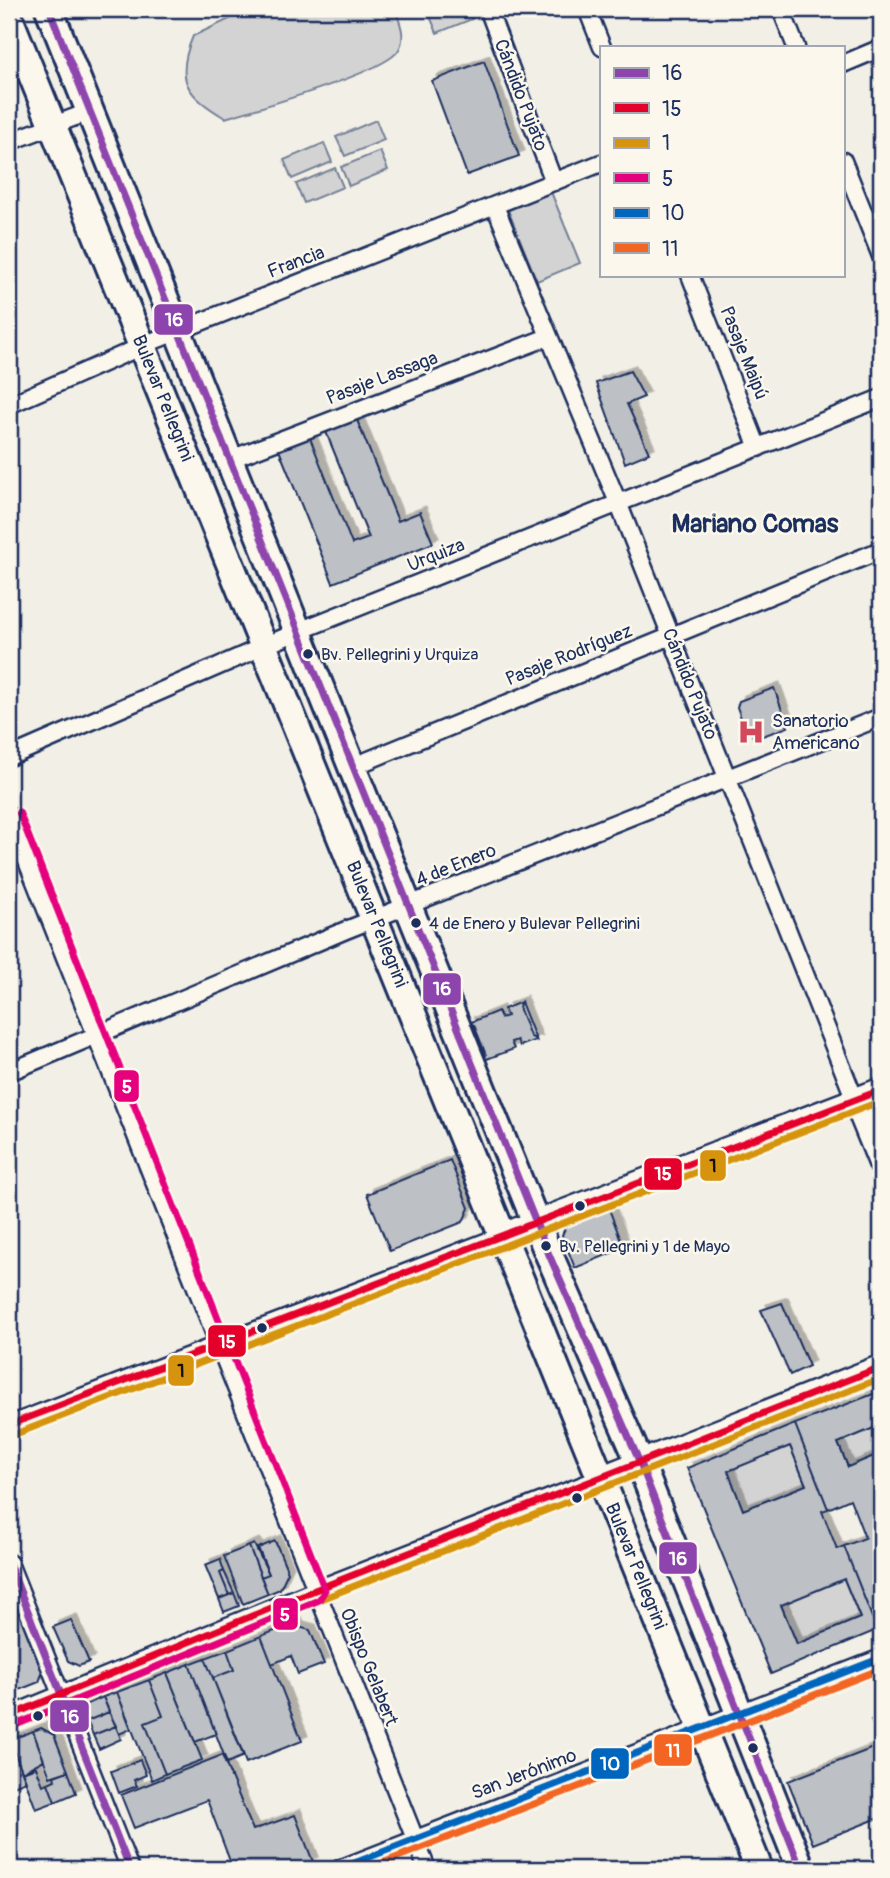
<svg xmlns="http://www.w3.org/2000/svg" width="890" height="1878" font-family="Pangolin,sans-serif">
	<defs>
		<filter id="shadow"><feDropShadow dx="5.5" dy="-5.5" stdDeviation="0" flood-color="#0004"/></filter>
	</defs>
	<rect width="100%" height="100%" fill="#f2efe6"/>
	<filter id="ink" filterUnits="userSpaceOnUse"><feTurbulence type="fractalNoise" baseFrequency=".0143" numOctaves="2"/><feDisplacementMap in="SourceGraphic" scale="14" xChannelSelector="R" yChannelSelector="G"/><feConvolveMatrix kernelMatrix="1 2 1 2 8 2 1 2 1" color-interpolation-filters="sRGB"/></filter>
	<g filter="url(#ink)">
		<path fill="#d2d3d2" stroke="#768198" stroke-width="2" d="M251,9H395C400,23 407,37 398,51C383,73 256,109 225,118C187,95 174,81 193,36Z
			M427,9H468L472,19L437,33Z
			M376,120L384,140L345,156L336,137Z
			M324,143L332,162L292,179L284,160Z
			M380,151L388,170L349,186L341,167Z
			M335,168L343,187L304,203L296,184Z
			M551,192L580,263L537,281L508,210Z
			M881,1425V1453L848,1467L838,1443Z
			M790,1446L806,1485L743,1510L728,1471Z
			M844,1579L860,1618L797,1644L781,1605Z"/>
		<path fill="#bdc0c4" stroke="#1b2f5e" stroke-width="2" fill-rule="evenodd" filter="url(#shadow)" d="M484,61L519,156L467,175L432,81Z
			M630,371L644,397L627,404L649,453L625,463L596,383Z
			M357,420L398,521L420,512L433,543L333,583L279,450L310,438L352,544L369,538L326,432Z
			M774,688L788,727L754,739L750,729L746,732L737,707L739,701Z
			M521,1002L536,1040L530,1036L519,1007Z
			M521,1002L519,1007L530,1036L536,1040L520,1046L517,1040L511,1042L514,1049L484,1060L486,1055L474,1025L469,1023L498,1011L501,1018L507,1016L504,1009Z
			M469,1023L474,1025L486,1055L484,1060Z
			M450,1160L469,1208L463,1222L390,1251L367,1194Z
			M607,1204L624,1248L575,1268L562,1235L569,1219Z
			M782,1303L809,1366L790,1375L761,1310Z
			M881,1391V1425L838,1443L848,1467L881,1453V1490L875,1492L881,1507V1628L877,1630L844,1546L865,1538L850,1499L828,1509L795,1424Z
			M795,1424L828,1509L822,1511L837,1549L844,1546L877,1630L771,1674L687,1468ZM790,1446L806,1485L743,1510L728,1471ZM844,1579L860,1618L797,1644L781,1605Z
			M275,1541L288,1572L280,1589L268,1594L261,1577L269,1574L258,1548Z
			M254,1544L269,1574L261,1577L249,1546Z
			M249,1546L268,1594L243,1604L224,1556Z
			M220,1559L224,1571L220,1573L229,1595L219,1599L205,1565Z
			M224,1571L234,1593L229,1595L220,1573Z
			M9,1576L45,1665L39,1682L9,1694Z
			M234,1593L239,1606L224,1612L219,1599Z
			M71,1620L89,1662L79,1666L68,1661L53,1627Z
			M296,1623L298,1627L310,1630L324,1664L298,1674L291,1656L272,1664L261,1636Z
			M261,1636L302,1741L246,1763L213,1678L234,1670L227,1650Z
			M227,1650L234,1670L213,1678L205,1658Z
			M205,1658L244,1756L227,1763L189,1664Z
			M189,1664L216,1734L195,1742L167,1673Z
			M167,1673L202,1760L165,1774L145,1723L163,1716L149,1680Z
			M149,1680L163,1716L145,1723L165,1774L152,1780L117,1692Z
			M117,1692L131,1729L119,1734L103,1697Z
			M103,1697L109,1712L87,1721L81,1707Z
			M109,1712L116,1726L93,1735L87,1721Z
			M881,1716V1738L878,1739L871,1720Z
			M116,1726L121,1739L99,1749L93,1735Z
			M41,1728L54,1735L68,1771L50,1777L33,1731Z
			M33,1731L44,1760L22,1772L10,1740Z
			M10,1740L26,1781L9,1788V1741Z
			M881,1745V1817L813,1844L788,1781Z
			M222,1755L253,1830L295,1815L313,1862L293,1869H233L207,1800L134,1828L121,1795Z
			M140,1760L146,1775L134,1780L137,1786L119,1793L111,1771Z
			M36,1767L43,1785L48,1783L55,1802L36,1809L22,1772Z
			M68,1771L76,1793L55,1802L48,1783L55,1780L54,1776Z"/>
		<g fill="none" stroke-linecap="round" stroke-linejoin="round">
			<defs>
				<path id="street" d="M488,9L554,182
					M587,9L602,47
					M781,9L796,47
					M843,64L881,48
					M9,142L91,111
					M843,161L881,256
					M495,206L619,505L855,1100
					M690,275L758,448
					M9,405L158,339L601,163
					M231,459L548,337
					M9,757L299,631L881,398
					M352,767L881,550
					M9,816L427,1869
					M9,1072L346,930L881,717
					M9,1425L501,1236
					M9,1563L130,1869
					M9,1716L315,1590L601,1478
					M339,1869L881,1658"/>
				<path id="secondary" d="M855,1100L881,1164
					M501,1236L881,1090
					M601,1478L881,1367"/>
				<path id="primary" d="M49,9L352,767L547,1250L640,1463L801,1869
					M9,18L759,1869"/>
			</defs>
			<use href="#street" stroke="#1b2f5e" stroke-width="21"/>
			<use href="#secondary" stroke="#1b2f5e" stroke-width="28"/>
			<use href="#primary" stroke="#1b2f5e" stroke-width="32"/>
			<use href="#street" stroke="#fbf7ec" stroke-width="16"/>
			<use href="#secondary" stroke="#fbf7ec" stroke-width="23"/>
			<use href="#primary" stroke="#fbf7ec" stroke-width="26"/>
			<defs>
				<path id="bus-1" d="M49,9L547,1250L640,1463L801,1869
					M9,1563L130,1869"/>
				<path id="bus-2" d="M9,1425L881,1090
					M9,1716L315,1590L881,1367"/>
				<path id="bus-3" d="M13,1435L881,1101
					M13,1726L319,1600L881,1378"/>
				<path id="bus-4" d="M13,1726L319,1600L325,1590L19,812"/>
				<path id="bus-5" d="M339,1869L881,1658"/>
				<path id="bus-6" d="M367,1869L881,1669"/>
			</defs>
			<use href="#bus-1" stroke="#fbf7ec" stroke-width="12"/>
			<use href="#bus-2" stroke="#fbf7ec" stroke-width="12"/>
			<use href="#bus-3" stroke="#fbf7ec" stroke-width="12"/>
			<use href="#bus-4" stroke="#fbf7ec" stroke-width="12"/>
			<use href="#bus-5" stroke="#fbf7ec" stroke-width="12"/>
			<use href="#bus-6" stroke="#fbf7ec" stroke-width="12"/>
			<use href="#bus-1" stroke="#8e44ad" stroke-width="7"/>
			<use href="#bus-2" stroke="#e4002b" stroke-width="7"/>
			<use href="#bus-3" stroke="#d6940e" stroke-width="7"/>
			<use href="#bus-4" stroke="#e5007d" stroke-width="7"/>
			<use href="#bus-5" stroke="#0065bd" stroke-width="7"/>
			<use href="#bus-6" stroke="#f26522" stroke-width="7"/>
		</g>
	</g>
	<defs>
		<symbol id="hospital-bare" viewBox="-9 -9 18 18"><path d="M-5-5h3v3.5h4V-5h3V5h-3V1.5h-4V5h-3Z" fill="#d1495b" stroke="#fbf7ec" stroke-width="2.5" paint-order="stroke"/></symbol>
	</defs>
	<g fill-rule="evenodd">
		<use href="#hospital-bare" x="732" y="713" width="38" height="38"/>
	</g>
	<g fill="#1b2f5e" stroke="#fbf7ec" stroke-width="2.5">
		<circle cx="308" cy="654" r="6"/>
		<circle cx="416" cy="923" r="6"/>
		<circle cx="580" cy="1206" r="6"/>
		<circle cx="546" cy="1246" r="6"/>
		<circle cx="262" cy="1328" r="6"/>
		<circle cx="577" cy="1498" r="6"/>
		<circle cx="38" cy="1716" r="6"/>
		<circle cx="753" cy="1748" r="6"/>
	</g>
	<g text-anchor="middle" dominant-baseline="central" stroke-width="5" stroke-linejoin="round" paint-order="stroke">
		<g font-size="17" fill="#1b2f5e" stroke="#fbf7ec" text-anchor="start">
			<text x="321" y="654">Bv. Pellegrini y Urquiza</text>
			<text x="429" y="923">4 de Enero y Bulevar Pellegrini</text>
			<text x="559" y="1246">Bv. Pellegrini y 1 de Mayo</text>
		</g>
		<g font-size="19" fill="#1b2f5e" stroke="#fbf7ec">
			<text transform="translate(521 95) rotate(69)">Cándido Pujato</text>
			<text transform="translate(296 262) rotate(-21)">Francia</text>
			<text transform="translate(744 353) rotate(68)">Pasaje Maipú</text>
			<text transform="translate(382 378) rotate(-21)">Pasaje Lassaga</text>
			<text transform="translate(163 398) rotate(68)">Bulevar Pellegrini</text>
			<text transform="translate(436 555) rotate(-22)">Urquiza</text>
			<text transform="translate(569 655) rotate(-22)">Pasaje Rodríguez</text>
			<text transform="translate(690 684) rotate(68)">Cándido Pujato</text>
			<text transform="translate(456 865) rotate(-22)">4 de Enero</text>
			<text transform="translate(377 924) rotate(68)">Bulevar Pellegrini</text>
			<text transform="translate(636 1566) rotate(68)">Bulevar Pellegrini</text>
			<text transform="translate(369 1667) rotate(68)">Obispo Gelabert</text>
			<text transform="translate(524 1774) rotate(-21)">San Jerónimo</text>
		</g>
		<g font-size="19" fill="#1b2f5e" stroke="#fbf7ec" text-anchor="start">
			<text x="772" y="721">Sanatorio<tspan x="772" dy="22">Americano</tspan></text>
		</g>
		<g font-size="26" font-weight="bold" fill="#1b2f5e" stroke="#fbf7ec">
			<text x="755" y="524">Mariano Comas</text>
		</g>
	</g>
	<g stroke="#fbf7ec" stroke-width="2.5">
		<rect x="153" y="303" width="41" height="33" rx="7" fill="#8e44ad"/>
		<rect x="422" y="972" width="40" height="34" rx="7" fill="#8e44ad"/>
		<rect x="113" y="1069" width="27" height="34" rx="7" fill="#e5007d"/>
		<rect x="699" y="1149" width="28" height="33" rx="7" fill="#d6940e"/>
		<rect x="643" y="1157" width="40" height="34" rx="7" fill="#e4002b"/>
		<rect x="207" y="1324" width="40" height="34" rx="7" fill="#e4002b"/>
		<rect x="167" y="1354" width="28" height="33" rx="7" fill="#d6940e"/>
		<rect x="658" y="1541" width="40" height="34" rx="7" fill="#8e44ad"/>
		<rect x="272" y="1597" width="27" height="34" rx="7" fill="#e5007d"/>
		<rect x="49" y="1699" width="41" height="34" rx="7" fill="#8e44ad"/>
		<rect x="653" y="1733" width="40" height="34" rx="7" fill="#f26522"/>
		<rect x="590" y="1747" width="40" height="33" rx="7" fill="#0065bd"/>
	</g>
	<g font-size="19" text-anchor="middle" font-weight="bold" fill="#fff">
		<text x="174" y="326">16</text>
		<text x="442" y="995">16</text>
		<text x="127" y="1093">5</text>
		<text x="663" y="1180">15</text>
		<text x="227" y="1348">15</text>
		<text x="678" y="1565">16</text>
		<text x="285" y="1621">5</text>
		<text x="70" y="1723">16</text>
		<text x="673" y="1757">11</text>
		<text x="610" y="1770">10</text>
	</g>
	<g font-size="19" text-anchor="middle" font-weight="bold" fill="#111">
		<text x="713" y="1172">1</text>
		<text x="181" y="1377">1</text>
	</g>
	<rect width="890" height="1878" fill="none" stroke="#fbf7ec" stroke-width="35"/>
	<rect x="18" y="18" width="855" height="1843" fill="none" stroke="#1b2f5e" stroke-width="2.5" filter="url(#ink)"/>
	<rect x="600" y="46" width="245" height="231" fill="#fbf7ec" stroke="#a1a7b3" stroke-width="2"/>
	<rect x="614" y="68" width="35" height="10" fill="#8e44ad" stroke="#a1a7b3" stroke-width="2"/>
	<text x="662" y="80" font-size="21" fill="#1b2f5e">16</text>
	<rect x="614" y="103" width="35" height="10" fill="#e4002b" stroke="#a1a7b3" stroke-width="2"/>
	<text x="662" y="116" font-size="21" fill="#1b2f5e">15</text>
	<rect x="614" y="138" width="35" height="10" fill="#d6940e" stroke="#a1a7b3" stroke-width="2"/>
	<text x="662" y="150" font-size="21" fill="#1b2f5e">1</text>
	<rect x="614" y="173" width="35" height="10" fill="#e5007d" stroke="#a1a7b3" stroke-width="2"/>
	<text x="662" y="186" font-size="21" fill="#1b2f5e">5</text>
	<rect x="614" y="208" width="35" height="10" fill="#0065bd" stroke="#a1a7b3" stroke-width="2"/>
	<text x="662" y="220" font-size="21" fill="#1b2f5e">10</text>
	<rect x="614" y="243" width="35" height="10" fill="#f26522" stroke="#a1a7b3" stroke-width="2"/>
	<text x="662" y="256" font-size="21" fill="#1b2f5e">11</text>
</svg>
